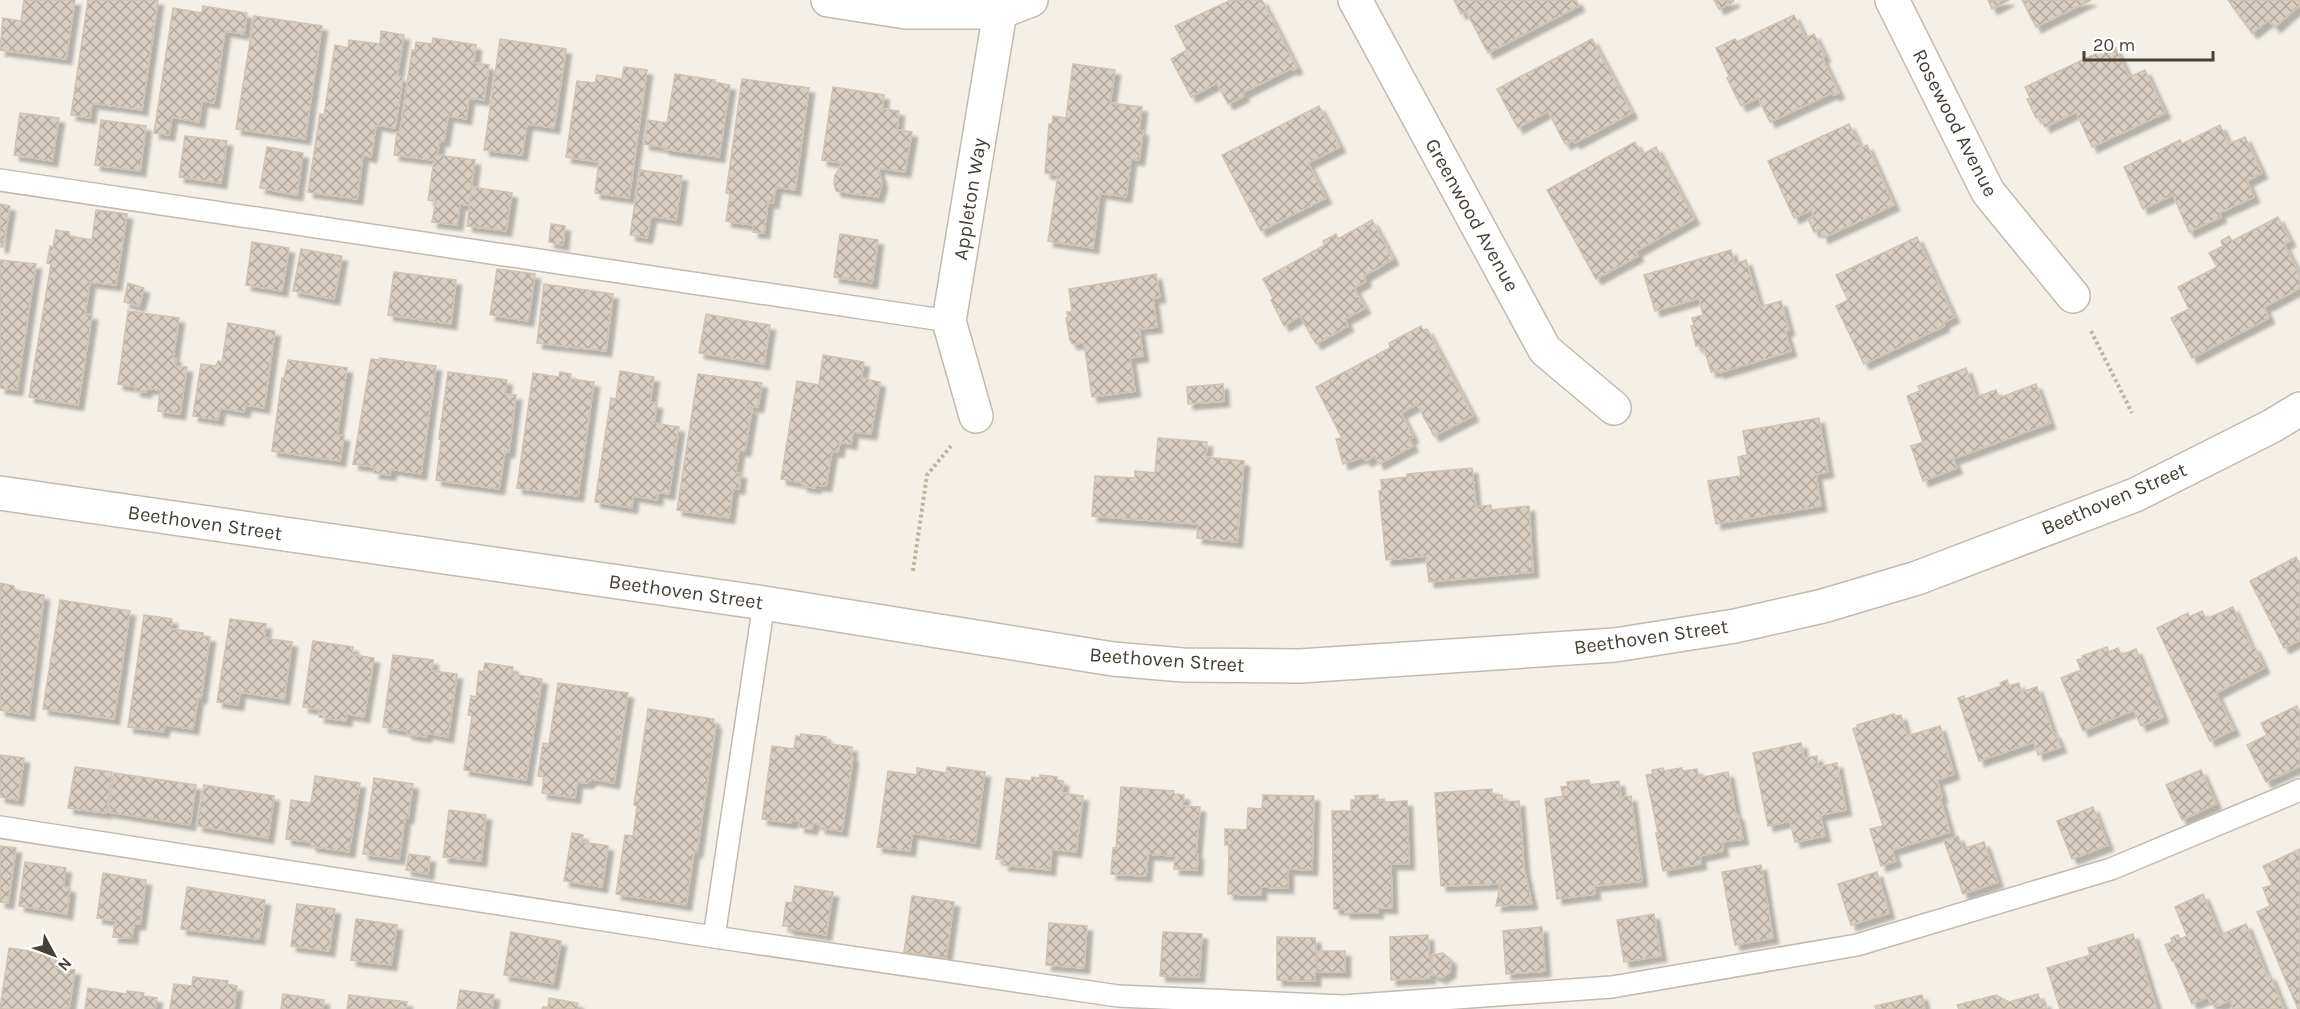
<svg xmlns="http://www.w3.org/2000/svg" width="2300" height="1009" font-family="Karla,sans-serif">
	<defs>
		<pattern id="building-cross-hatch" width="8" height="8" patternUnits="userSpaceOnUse" patternTransform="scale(1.5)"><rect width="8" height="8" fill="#d8cec1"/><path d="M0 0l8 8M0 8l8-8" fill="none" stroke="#b1a99e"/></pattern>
		<filter id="shadow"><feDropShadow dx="5.5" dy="5.5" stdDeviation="1.5" flood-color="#0004"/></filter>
	</defs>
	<rect width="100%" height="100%" fill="#f4f0e8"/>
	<path fill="url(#building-cross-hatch)" stroke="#d0c3b1" stroke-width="1.5" filter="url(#shadow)" d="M24,0H75L66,59L0,50L3,18L21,21Z
		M88,0H158L142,110L92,103L90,118L71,115Z
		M1231,0H1262L1297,68L1293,70L1292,68L1242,93L1244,96L1228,104L1217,83L1191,97L1171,59L1187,50L1175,26Z
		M1454,0H1576L1579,6L1488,53L1466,11L1461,14Z
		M1714,0H1734L1733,2L1719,9Z
		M1988,0H2009L1992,9Z
		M2022,0H2091L2036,27Z
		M2228,0H2300V5L2275,27L2269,20L2252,33Z
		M203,6L247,13L244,34L225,31L214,103L202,101L199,122L172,117L169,135L154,133L173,8L202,13Z
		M1794,15L1805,38L1814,34L1825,56L1822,58L1839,93L1834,95L1832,93L1770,122L1758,98L1741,106L1727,78L1729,76L1716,48L1735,39L1737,42Z
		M254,16L322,26L305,139L236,129Z
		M381,31L404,35L397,76L403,77L395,128L376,125L371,157L363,155L357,199L308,192L320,114L324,115L335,45L348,48L349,40L380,44Z
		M433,38L476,45L474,63L489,65L484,100L469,98L466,119L448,116L444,141L440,140L437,155L475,160L469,205L460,204L457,225L432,222L436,201L428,200L434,160L394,155L397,132H400L412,50H415L416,42L432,44Z
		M500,39L566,49L554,128L527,124L522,155L484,150Z
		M1592,39L1632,113L1575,143L1573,140L1565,144L1548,111L1518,128L1497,89Z
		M2114,45L2129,77L2145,70L2165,113L2092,147L2076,112L2045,127L2040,116L2036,118L2027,99L2030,98L2025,87Z
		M1073,64L1115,70L1110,103L1142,107L1139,130L1143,131L1139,160L1131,159L1126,197L1100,193L1093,248L1048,241L1058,175L1045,173L1049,124H1052L1053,116L1066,118Z
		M624,67L647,70L629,198L595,193L599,162L566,157L577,81L595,83L597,75L622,79Z
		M675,74L715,80L714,82L730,85L719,157L664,149V147L644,144L648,120L667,123Z
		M742,79L809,88L795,190L776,187L773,203L768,202L764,233L753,232V225L726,221L730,194L726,193Z
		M833,87L884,95L882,109L899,111L897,130L912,132L905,172L878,168L882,183L878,197L836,191L834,184L835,175L843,163L822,160Z
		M1319,106L1340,147L1308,163L1326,198L1261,231L1222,155Z
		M20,113L59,118L52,161L14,155Z
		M101,120L146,126L140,171L95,165Z
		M1849,124L1861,148L1867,145L1894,205L1823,238L1820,229L1814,232L1808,219L1814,216L1811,210L1794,218L1768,161Z
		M2220,125L2229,144L2245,137L2262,173L2247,181L2254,197L2219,213L2221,217L2189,232L2173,195L2143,209L2124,167L2180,140L2182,144Z
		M185,136L227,141L221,183L179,177Z
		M1635,142L1642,155L1656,147L1694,219L1636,251L1638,256L1596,279L1547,190Z
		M267,147L303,153L297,195L260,188Z
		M640,170L682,176L676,220L651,216L647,238L630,235Z
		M472,187L512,193L506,231L467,226Z
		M0,204L10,206L3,247H0Z
		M96,210L127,214L116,285L90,282L85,314L92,315L78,405L29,397L51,264L47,263L50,246L53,247L56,230L69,232V236L92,240Z
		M2278,217L2290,241L2284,244L2300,276V288L2264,307L2269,318L2192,358L2171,318L2189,309L2178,287L2217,267L2209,253L2223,246L2221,241L2229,236L2232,241Z
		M1372,220L1393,259L1364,276L1366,281L1354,288L1365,308L1345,319L1348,326L1316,344L1300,316L1284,326L1271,300L1273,298L1263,279L1325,245L1323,241L1336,234L1338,239Z
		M551,224L565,226L563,245L549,242Z
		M840,234L878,240L872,283L834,277Z
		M1917,237L1954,317L1943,323L1944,326L1864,364L1836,306L1848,300L1836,275Z
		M252,242L289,248L282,291L246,285Z
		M301,249L342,256L334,299L293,291Z
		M1731,250L1735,264L1746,260L1760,307L1781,301L1789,330L1785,331L1791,351L1719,373L1718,370L1711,372L1704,348L1701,350L1699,345L1696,346L1691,326L1694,325L1692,318L1703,315L1699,298L1655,311L1644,275Z
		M0,260L36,264L17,390L0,388Z
		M497,269L535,274L528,321L490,315Z
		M394,272L456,280L451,324L388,315Z
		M1156,274L1160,297L1153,298L1157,327L1139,329L1143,356L1130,358L1135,391L1092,397L1084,343L1072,344L1070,340L1066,318H1068L1067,312H1072L1069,289Z
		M128,283L144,288L139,306L124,302Z
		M544,284L613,294L606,351L537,343Z
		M128,311L179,318L173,358H176L175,366L187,367L180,414L158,411L160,390L147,388L146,392L135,391L137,387L118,384Z
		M706,314L770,325L764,364L699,353Z
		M228,323L275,331L264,408L246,405L244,412L220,408L218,420L193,416L201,364L216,366L218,361L222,362Z
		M1421,326L1423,330L1427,329L1473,416L1434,436L1417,404L1401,413L1413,437L1409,439L1413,446L1379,464L1375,456L1366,461L1363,457L1343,464L1336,439L1342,438L1316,387L1390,348L1389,343Z
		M823,355L864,362L861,378L880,382L871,434L853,432L851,444L840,442L838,452L832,451L826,486L816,485L815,488L802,486L803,483L781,479L797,381L819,385Z
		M380,358L436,366L421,474L391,469L390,475L374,473L375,467L353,464L371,359L379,360Z
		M288,360L347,368L337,435L344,436L340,461L272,451L282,378L284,379Z
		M1966,368L1976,397L1996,390L1999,398L2036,384L2050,423L1953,459L1957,468L1923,481L1911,446L1923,442L1907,396L1920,391L1918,386Z
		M620,371L654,377L650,402L657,404L654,423L679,427L669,494L658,492L657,500L633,496L632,508L595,502L611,398L616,399Z
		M448,372L507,380L505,394L516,395L509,452L505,451L499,489L436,480L441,440L439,439Z
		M560,372L571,374L570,379L594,382L578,496L517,488L533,373L559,377Z
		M698,374L762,383L758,407L746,406V408L752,409L745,451L739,450L736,473H741L739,489L733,488L729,518L677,510Z
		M1223,384L1224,401L1188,404L1187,387Z
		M1819,418L1828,472L1816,474L1821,506L1716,524L1708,481L1741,476L1738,457L1747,455L1743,431Z
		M1158,438L1207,442L1206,457L1244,461L1237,542L1197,538L1198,524L1092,516L1095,476L1135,478V471L1155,473Z
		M1472,468L1476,507L1491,505V510L1529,506L1533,572L1429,582L1426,556L1386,560L1379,491L1382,490L1381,480L1407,477V474Z
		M2296,557L2300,565V640L2284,648L2250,581Z
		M0,583L14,586V590L44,595L29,715L0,710Z
		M60,600L130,611L114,719L43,709Z
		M2233,607L2252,648L2254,646L2264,668L2216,693L2234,730L2210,741L2157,628L2188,613L2189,617L2202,611L2206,619Z
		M144,615L172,619L171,629L203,633V636L210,637L201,698H198L193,729L165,725L163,732L128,727Z
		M230,619L266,624L264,638L292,642L284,699L240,692L238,705L217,702Z
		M313,641L353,647L352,655L374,658L364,717L347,714L346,721L319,717L320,710L303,707Z
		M2107,647L2109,652L2118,648L2121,655L2136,649L2163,717L2141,726L2134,710L2083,731L2061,678L2081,670L2077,660L2083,658L2082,656Z
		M393,655L433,660L432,671L457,674L448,737L427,733L426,737L407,734V731L383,727Z
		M485,663L513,667L512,674L542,679L526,780L464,770L472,716L468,715L471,696L476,697L479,671L483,672Z
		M2007,680L2009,686L2019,683L2021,692L2037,687L2053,733H2055L2061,747L2038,755L2034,742L1979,761L1958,698L1964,696L1965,699L2001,686L2000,683Z
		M558,683L628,693L614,783L592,779L587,783L577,782L575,798L542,793L544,777L538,776L543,743L549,744Z
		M2297,706L2300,713V766L2266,782L2247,745L2267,735L2261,723Z
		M648,709L714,719L713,724H716L697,852H694L686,905L616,894L625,835L633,836L637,806L634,805Z
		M1894,714L1895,716L1901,715L1907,736L1940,726L1954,774L1937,780L1942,797L1940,798L1950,832L1892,850L1896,861L1881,866L1870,829L1883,826L1853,729L1858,727L1857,725Z
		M801,734L826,737V740H830V744L852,747L851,757H853L842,831L820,828L821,824L813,823L812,829L799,827L800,821L792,820L791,823L762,819L772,746L794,749L796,736L800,737Z
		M1801,743L1804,758L1817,756L1818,767L1837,763L1846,810L1820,815L1825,836L1795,842L1790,821L1768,826L1753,753Z
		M0,755L24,758L18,800L0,797Z
		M75,767L112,772L106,813L68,808Z
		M947,767L985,772L975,843L912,833L910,851L877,847L888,771L917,775V768L946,773Z
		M1663,768L1664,771L1682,768V771L1697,769L1699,778L1728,772L1736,815H1738L1743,839L1722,842L1723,851L1700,856L1701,864L1663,871L1656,833H1658L1646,775L1653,774L1652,770Z
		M2201,770L2216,804L2182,820L2166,785Z
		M114,773L196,785L190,825L108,812Z
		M1040,775L1057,777V780L1063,781L1062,793L1083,796L1076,852L1052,849L1050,870L1003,865L1004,859H996L1006,778L1031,781L1032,777L1040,778Z
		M315,776L360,783L349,852L311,846V842L286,839L291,800L311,803Z
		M374,778L413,784L408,818H405L399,859L363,854Z
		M1589,780L1590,785L1619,781L1621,797L1631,796L1642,881L1594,886L1595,894L1557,899L1545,799L1563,796L1561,787L1568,786L1567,782Z
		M204,785L274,796L268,838L197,826Z
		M1121,787L1174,791V794L1184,795L1183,806L1200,807L1196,854H1198L1197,870L1174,869L1175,856L1148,854L1146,876L1111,874L1113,848H1116Z
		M1492,789V795H1502L1503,802L1519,801L1524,868L1532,904L1496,906L1501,880L1498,884L1441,886L1435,793Z
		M1263,795L1314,796L1312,870L1288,869V888L1261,887V895L1228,894L1229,845H1225V829L1247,830L1248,808L1262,809Z
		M1378,795L1377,800L1384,799V802L1407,801L1409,864H1391L1392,908H1377L1378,913H1345V909H1334L1332,811H1351V800H1356L1355,796Z
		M2093,807L2108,845L2072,859L2057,821Z
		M449,810L486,815L481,861L443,857Z
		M572,833L583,835L582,842L608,846L602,887L564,881Z
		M1958,836L1963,849L1984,842L1998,882L1963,894L1944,841Z
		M0,846L16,848L8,903L0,902Z
		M2300,849V1009H2298L2257,912L2270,906L2263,888L2272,885L2263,866Z
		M409,854L430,857L428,874L406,870Z
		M25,862L66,868L63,886L70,888L67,914L19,906Z
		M1761,865L1773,938L1735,945L1722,872Z
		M1877,872L1889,913L1851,925L1838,884Z
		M103,873L146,880L140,924H134L132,938L113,937L115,921L97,918Z
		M795,886L833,892L826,935L788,929L789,926H783L786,902L792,903Z
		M187,887L265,900L259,939L181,929Z
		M2203,894L2220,935L2246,924L2267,976L2270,975L2284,1009H2233L2230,1000L2217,1006L2216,1003L2211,1005L2208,997L2192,1004L2174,961H2172L2165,945L2172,942L2171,938L2178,935L2180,939L2187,936L2175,907Z
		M912,896L954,902L946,958L904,952Z
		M297,904L335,909L329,951L291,946Z
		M1654,914L1661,956L1624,962L1617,920Z
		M356,919L397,925L391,965L351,960Z
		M1049,923L1087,926L1084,968L1046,965Z
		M1542,927L1545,971L1506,974L1503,931Z
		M511,932L561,941L553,984L504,975Z
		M1163,932L1202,934L1199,977L1160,976Z
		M2133,934L2157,1009H2060L2047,968L2090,955L2088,948Z
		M1428,935L1429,958L1432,955V974L1429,969L1430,978L1391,980L1390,937Z
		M1277,937L1315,938L1317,972H1315V981L1277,980Z
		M9,948L57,955L54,968L75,970L69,1009H0Z
		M1317,951H1345V972H1317Z
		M1443,953L1451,960L1450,972L1441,978L1432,974V955Z
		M193,977L228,981L227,984L237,986L234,1009H170L174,984L192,986Z
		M88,988L127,994V991L144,993L143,996L157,998L155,1009H85Z
		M460,990L494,995L492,1009H457Z
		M283,994L324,1000L323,1009H281Z
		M2038,994L2041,1003L2045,1002L2047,1009H1959L1957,1005L1996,995L2009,1002Z
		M349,995L407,1002L406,1009H347Z
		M1922,995L1925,1009H1876L1875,1006Z
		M549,998L578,1003L577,1009H542L543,1007H548Z"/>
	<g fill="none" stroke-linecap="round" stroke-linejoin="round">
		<defs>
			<path id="service" d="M0,180L949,321
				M0,827L714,937L1118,996L1343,1006L1612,987L1857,945L2111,869L2300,790
				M714,937L764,603"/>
			<path id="minor" d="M828,0L906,12H1000
				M1355,0L1545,350L1614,408
				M1892,0L1988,192L2073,296
				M976,416L949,321L1000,12L1031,0"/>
			<path id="tertiary" d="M0,493L764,603L1113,659L1183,665L1300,666L1615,645L1735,626L1823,606L1917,578L2135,495L2272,426L2300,409"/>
		</defs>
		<use href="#service" stroke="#c2baae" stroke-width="24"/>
		<use href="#minor" stroke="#c2baae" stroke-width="36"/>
		<use href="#tertiary" stroke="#c2baae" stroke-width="36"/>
		<path stroke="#c1b39c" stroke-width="4" stroke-dasharray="3 3" stroke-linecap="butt" d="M2091,331L2132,413
			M913,571L927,475L951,446"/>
		<use href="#service" stroke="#fff" stroke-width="21"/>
		<use href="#minor" stroke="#fff" stroke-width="33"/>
		<use href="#tertiary" stroke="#fff" stroke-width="33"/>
	</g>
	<g text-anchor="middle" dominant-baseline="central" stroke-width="4.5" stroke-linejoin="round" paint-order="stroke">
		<g font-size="20" fill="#474037" stroke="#fff">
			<text transform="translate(1955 123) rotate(63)">Rosewood Avenue</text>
			<text transform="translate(970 199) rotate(-81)">Appleton Way</text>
			<text transform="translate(1472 215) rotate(61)">Greenwood Avenue</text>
			<text transform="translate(2114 499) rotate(-23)">Beethoven Street</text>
			<text transform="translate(205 523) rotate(8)">Beethoven Street</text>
			<text transform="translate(686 592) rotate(8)">Beethoven Street</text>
			<text transform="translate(1651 637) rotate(-8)">Beethoven Street</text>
			<text transform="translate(1167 660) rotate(4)">Beethoven Street</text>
		</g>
	</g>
	<g transform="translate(54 955) rotate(131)" stroke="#ffffff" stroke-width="4.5" paint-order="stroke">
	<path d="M0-4.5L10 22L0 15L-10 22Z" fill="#474037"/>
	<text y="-9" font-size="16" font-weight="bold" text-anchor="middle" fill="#474037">N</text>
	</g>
	<path d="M2084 51v9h129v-9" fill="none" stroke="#474037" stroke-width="3"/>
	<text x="2093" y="51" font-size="18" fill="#474037" stroke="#ffffff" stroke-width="4.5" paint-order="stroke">20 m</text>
</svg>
